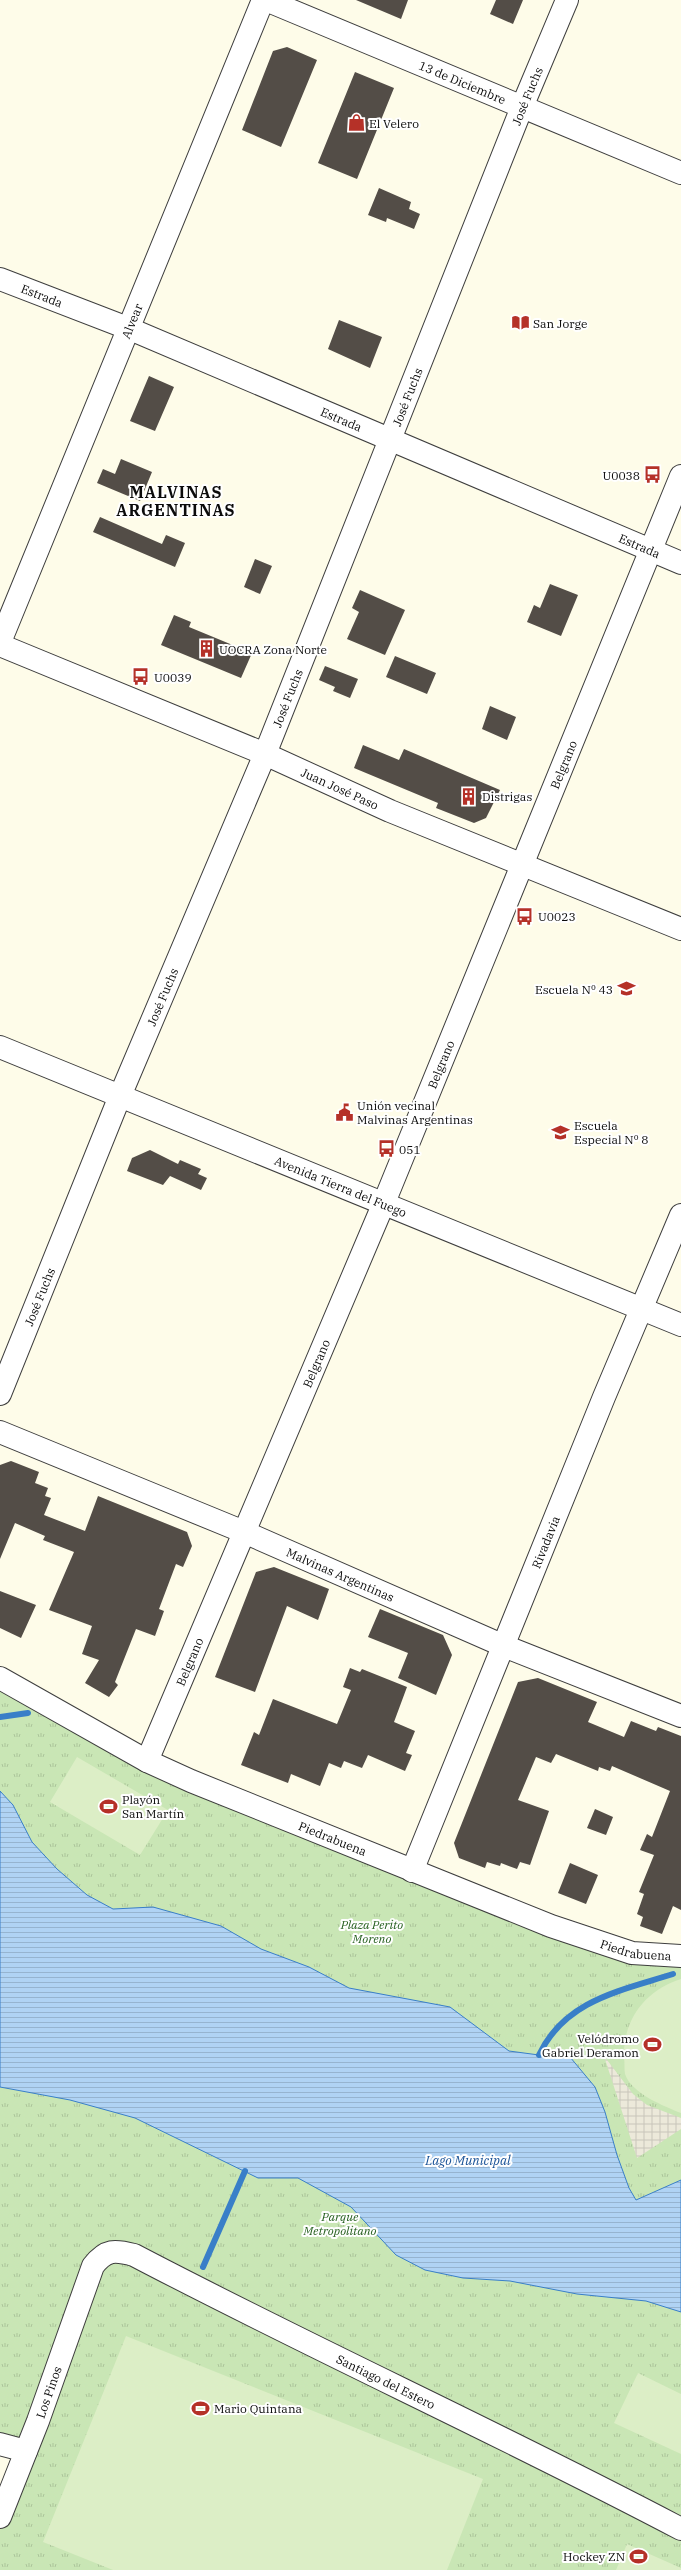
<svg xmlns="http://www.w3.org/2000/svg" width="681" height="2570" font-family="'IBM Plex Serif',serif">
	<defs>
		<pattern id="park-tufts" width="24" height="20" patternUnits="userSpaceOnUse"><rect width="24" height="20" fill="#c9e6b5"/><path d="M3 7l-1-3M5 7V3M7 7l1-3M15 17l-1-3M17 17v-4M19 17l1-3" fill="none" stroke="#abc49a"/></pattern>
		<pattern id="plaza-grid" width="8" height="8" patternUnits="userSpaceOnUse"><rect width="8" height="8" fill="#ece9da"/><path d="M0 4h8M4 0v8" fill="none" stroke="#c9c6ba"/></pattern>
		<pattern id="water-rules" width="6" height="5" patternUnits="userSpaceOnUse"><rect width="6" height="5" fill="#b0d3f4"/><path d="M0 2.5h6" fill="none" stroke="#96b4d0"/></pattern>
	</defs>
	<rect width="100%" height="100%" fill="#fefce9"/>
	<path fill="url(#park-tufts)" d="M0,1678L147,1761L551,1926L681,1956V2570H0V2517L20,2464L0,2444Z"/>
	<path fill="#dceec6" d="M77,1757L168,1810L140,1855L50,1802Z
		M681,1979V2113C664,2106 632,2094 625,2074C624,2069 625,2063 624,2059C622,2021 645,1990 681,1979Z
		M126,2336L483,2479L447,2570H113L43,2542Z
		M638,2373L681,2394V2454L614,2423Z
		M627,2544L681,2568V2570H616Z"/>
	<path fill="url(#plaza-grid)" d="M604,2056L633,2094L647,2105L681,2118V2129L637,2158Z"/>
	<path fill="url(#water-rules)" stroke="#397fc8" d="M0,1791L13,1805L32,1842L57,1869L87,1895L113,1909L153,1907L221,1926L261,1949L309,1967L349,1988L450,2007L509,2051L539,2055L558,2051L570,2057L595,2087L605,2112L617,2155L629,2188L636,2200L681,2180V2312L646,2301L577,2294L510,2281L463,2278L425,2270L396,2255L351,2207L298,2178H258L135,2118L70,2100L0,2087Z"/>
	<g fill="none" stroke-linecap="round" stroke-linejoin="round">
		<path stroke="#397fc8" stroke-width="6" d="M0,1717L28,1713
			M539,2055C565,2000 620,1991 673,1974
			M203,2267L245,2171"/>
	</g>
	<path fill="#534d47" d="M356,0H408L401,19Z
		M496,0H523L513,24L490,14Z
		M287,47L317,60L281,147L242,130L273,51Z
		M355,72L394,88L357,179L318,163Z
		M379,188L411,202L409,209L420,214L414,229L387,218L386,222L368,215Z
		M339,320L382,337L370,368L328,349Z
		M149,376L174,387L155,431L130,421Z
		M121,459L152,472L140,501L97,483L103,469L115,474Z
		M100,517L162,544L166,535L185,543L175,567L93,532Z
		M255,559L272,566L260,594L244,587Z
		M550,584L578,595L561,636L527,622L534,605L540,608Z
		M360,590L405,610L385,655L347,639L359,612L352,608Z
		M174,615L191,622L189,627L252,653L241,678L161,645Z
		M395,656L436,673L427,694L386,677Z
		M325,666L358,679L350,698L333,691L335,687L319,680Z
		M490,706L516,717L507,740L482,729Z
		M363,745L399,760L404,749L500,790L486,818L474,823L436,808L438,803L354,768Z
		M150,1150L178,1164L180,1160L201,1169L198,1174L207,1178L201,1190L170,1176L163,1185L127,1171L132,1158Z
		M11,1461L39,1472L35,1483L48,1488L45,1496L51,1498L44,1515L85,1531L98,1496L187,1532L192,1546L183,1567L176,1564L159,1609L164,1611L155,1636L136,1629L115,1682L118,1685L109,1697L85,1683L99,1660L82,1654L92,1626L49,1610L74,1552L43,1540L45,1536L15,1523L0,1559V1465Z
		M274,1567L329,1589L318,1620L287,1606L255,1692L215,1677L256,1572Z
		M0,1591L36,1605L21,1638L0,1628Z
		M380,1609L443,1635L452,1655L436,1695L398,1678L408,1653L368,1637Z
		M350,1668L360,1672L362,1669L407,1687L394,1722L415,1731L406,1753L412,1755L405,1771L368,1755L362,1768L344,1761L341,1768L329,1763L320,1786L291,1774L288,1783L241,1765L254,1732L259,1735L273,1699L337,1724L351,1690L343,1687Z
		M538,1678L597,1702L588,1722L624,1737L631,1721L656,1731L658,1727L681,1736V1910L673,1906L662,1934L640,1926L643,1917L637,1914L644,1894L639,1892L654,1855L640,1850L647,1834L652,1837L670,1791L612,1766L610,1771L599,1767L598,1771L556,1754L551,1763L536,1757L518,1800L549,1811L530,1865L520,1862L517,1869L501,1863L500,1866L487,1862L485,1868L459,1858L454,1843L518,1682Z
		M595,1809L613,1817L606,1835L587,1828Z
		M570,1863L598,1875L586,1904L558,1893Z"/>
	<g fill="none" stroke-linecap="round" stroke-linejoin="round">
		<defs>
			<g id="minor">
				<path id="s1" d="M266,0L681,173"/>
				<path id="s2" d="M0,279L130,329L681,563"/>
				<path id="s3" d="M0,642L263,0"/>
				<path id="s4" d="M0,645L265,754L390,811L681,929"/>
				<path id="s5" d="M0,1394L120,1096L265,754L522,107L567,0"/>
				<path id="s6" d="M0,1432L244,1532L504,1646L681,1716"/>
				<path id="s7" d="M0,1678L147,1761L191,1781L551,1926L632,1953L681,1956"/>
				<path id="s8" d="M147,1761L383,1205"/>
				<path id="s9" d="M412,1871L604,1397L681,1215"/>
				<path d="M0,2444L26,2451"/>
			</g>
			<g id="tertiary">
				<path id="s10" d="M0,1047L681,1325"/>
				<path id="s11" d="M383,1205L681,476"/>
				<path id="s12" d="M0,2517L38,2421L93,2266C106,2249 115,2250 134,2255C315,2350 501,2434 681,2529"/>
			</g>
		</defs>
		<use href="#minor" stroke="#3e3e3e" stroke-width="24"/>
		<use href="#tertiary" stroke="#3e3e3e" stroke-width="24"/>
		<use href="#minor" stroke="#fff" stroke-width="22"/>
		<use href="#tertiary" stroke="#fff" stroke-width="22"/>
	</g>
	<defs>
		<symbol id="shop-bare" viewBox="-9 -9 18 18"><path d="M-5-2.5h2.3a2.7 3.5 0 0 1 5.4 0H5L5.5 6h-11ZM-1.5-2.5h3a1.5 2.3 0 0 0-3 0Z" fill="#b53128" stroke="#fff" stroke-width="2.5" paint-order="stroke"/></symbol>
		<symbol id="library-bare" viewBox="-9 -9 18 18"><path d="M-6-4Q-3-5.5-.7-3.5V5Q-3 3-6 4ZM6-4Q3-5.5 .7-3.5V5Q3 3 6 4Z" fill="#b53128" stroke="#fff" stroke-width="2.5" paint-order="stroke"/></symbol>
		<symbol id="bus-bare" viewBox="-9 -9 18 18"><path d="M-5-6H5V4H4V6H2V4H-2V6H-4V4H-5ZM-3.5-4V0h7V-4ZM-3.5 1.2v1.5H-2V1.2ZM2 1.2v1.5H3.5V1.2Z" fill="#b53128" stroke="#fff" stroke-width="2.5" paint-order="stroke"/></symbol>
		<symbol id="building-bare" viewBox="-9 -9 18 18"><path d="M-4-6H4V6H1V3H-1V6H-4ZM-2.5-4.3h1.7v1.8h-1.7ZM.8-4.3h1.7v1.8H.8ZM-2.5-1h1.7V.8h-1.7ZM.8-1h1.7V.8H.8Z" fill="#b53128" stroke="#fff" stroke-width="2.5" paint-order="stroke"/></symbol>
		<symbol id="school-bare" viewBox="-9 -9 18 18"><path d="M0-5L7-2L0 1L-7-2ZM-4 1L0 2.5L4 1V4Q0 6-4 4Z" fill="#b53128" stroke="#fff" stroke-width="2.5" paint-order="stroke"/></symbol>
		<symbol id="civic-bare" viewBox="-9 -9 18 18"><path d="M-.6-6.5H3V-4.5H.6V-3L4-1V1h2V6H-6V1h2V-1L-.6-3ZM-1.2 2.5V6h2.4V2.5Z" fill="#b53128" stroke="#fff" stroke-width="2.5" paint-order="stroke"/></symbol>
		<symbol id="stadium-bare" viewBox="-9 -9 18 18"><path d="M0-5a6.5 5 0 1 0 0 10a6.5 5 0 1 0 0-10ZM-3.5-1.8h7v3.6h-7Z" fill="#b53128" stroke="#fff" stroke-width="2.5" paint-order="stroke"/></symbol>
	</defs>
	<g fill-rule="evenodd">
		<use href="#shop-bare" x="344" y="110" width="25" height="25"/>
		<use href="#library-bare" x="508" y="310" width="25" height="25"/>
		<use href="#bus-bare" x="640" y="462" width="25" height="25"/>
		<use href="#building-bare" x="194" y="636" width="25" height="25"/>
		<use href="#bus-bare" x="128" y="664" width="25" height="25"/>
		<use href="#building-bare" x="456" y="784" width="25" height="25"/>
		<use href="#bus-bare" x="512" y="904" width="25" height="25"/>
		<use href="#school-bare" x="614" y="976" width="25" height="25"/>
		<use href="#civic-bare" x="332" y="1100" width="25" height="25"/>
		<use href="#school-bare" x="548" y="1120" width="25" height="25"/>
		<use href="#bus-bare" x="374" y="1136" width="25" height="25"/>
		<use href="#stadium-bare" x="96" y="1794" width="25" height="25"/>
		<use href="#stadium-bare" x="640" y="2032" width="25" height="25"/>
		<use href="#stadium-bare" x="188" y="2396" width="25" height="25"/>
		<use href="#stadium-bare" x="626" y="2544" width="25" height="25"/>
	</g>
	<g text-anchor="middle" dominant-baseline="central" stroke-width="4" stroke-linejoin="round" paint-order="stroke">
		<g font-size="12" fill="#0b0b0b" stroke="#fff">
			<text stroke="none"><textPath href="#s1" startOffset="213">13 de Diciembre</textPath></text>
			<text stroke="none"><textPath href="#s5" startOffset="1401">José Fuchs</textPath></text>
			<text stroke="none"><textPath href="#s2" startOffset="45">Estrada</textPath></text>
			<text stroke="none"><textPath href="#s3" startOffset="347">Alvear</textPath></text>
			<text stroke="none"><textPath href="#s5" startOffset="1077">José Fuchs</textPath></text>
			<text stroke="none"><textPath href="#s2" startOffset="369">Estrada</textPath></text>
			<text stroke="none"><textPath href="#s2" startOffset="693">Estrada</textPath></text>
			<text stroke="none"><textPath href="#s5" startOffset="753">José Fuchs</textPath></text>
			<text stroke="none"><textPath href="#s11" startOffset="476">Belgrano</textPath></text>
			<text stroke="none"><textPath href="#s4" startOffset="369">Juan José Paso</textPath></text>
			<text stroke="none"><textPath href="#s5" startOffset="429">José Fuchs</textPath></text>
			<text stroke="none"><textPath href="#s11" startOffset="152">Belgrano</textPath></text>
			<text stroke="none"><textPath href="#s10" startOffset="368">Avenida Tierra del Fuego</textPath></text>
			<text stroke="none"><textPath href="#s5" startOffset="105">José Fuchs</textPath></text>
			<text stroke="none"><textPath href="#s8" startOffset="432">Belgrano</textPath></text>
			<text stroke="none"><textPath href="#s9" startOffset="355">Rivadavia</textPath></text>
			<text stroke="none"><textPath href="#s6" startOffset="369">Malvinas Argentinas</textPath></text>
			<text stroke="none"><textPath href="#s8" startOffset="108">Belgrano</textPath></text>
			<text stroke="none"><textPath href="#s7" startOffset="370">Piedrabuena</textPath></text>
			<text stroke="none"><textPath href="#s7" startOffset="694">Piedrabuena</textPath></text>
			<text stroke="none"><textPath href="#s12" startOffset="596">Santiago del Estero</textPath></text>
			<text stroke="none"><textPath href="#s12" startOffset="134">Los Pinos</textPath></text>
		</g>
		<g font-size="12" fill="#0b0b0b" stroke="#fff" text-anchor="start">
			<text x="369" y="123">El Velero</text>
			<text x="533" y="323">San Jorge</text>
			<text x="640" y="475" text-anchor="end">U0038</text>
			<text x="219" y="649">UOCRA Zona Norte</text>
			<text x="154" y="677">U0039</text>
			<text x="482" y="796">Distrigas</text>
			<text x="538" y="916">U0023</text>
			<text x="613" y="989" text-anchor="end">Escuela Nº 43</text>
			<text x="357" y="1105">Unión vecinal<tspan x="357" dy="14">Malvinas Argentinas</tspan></text>
			<text x="574" y="1125">Escuela<tspan x="574" dy="14">Especial Nº 8</tspan></text>
			<text x="399" y="1149">051</text>
			<text x="122" y="1799">Playón<tspan x="122" dy="14">San Martín</tspan></text>
			<text x="639" y="2038" text-anchor="end">Velódromo<tspan x="639" dy="14">Gabriel Deramon</tspan></text>
			<text x="214" y="2408">Mario Quintana</text>
			<text x="625" y="2556" text-anchor="end">Hockey ZN</text>
		</g>
		<g font-size="12" font-style="italic" fill="#255f1e" stroke="#fff">
			<text x="372" y="1924">Plaza Perito<tspan x="372" dy="14">Moreno</tspan></text>
			<text x="340" y="2216">Parque<tspan x="340" dy="14">Metropolitano</tspan></text>
		</g>
		<g font-size="13" font-style="italic" fill="#195297" stroke="#fff">
			<text x="468" y="2160">Lago Municipal</text>
		</g>
		<g font-size="16" font-weight="bold" letter-spacing="1" fill="#0b0b0b" stroke="#fff">
			<text x="176" y="492">MALVINAS<tspan x="176" dy="18">ARGENTINAS</tspan></text>
		</g>
	</g>
</svg>
